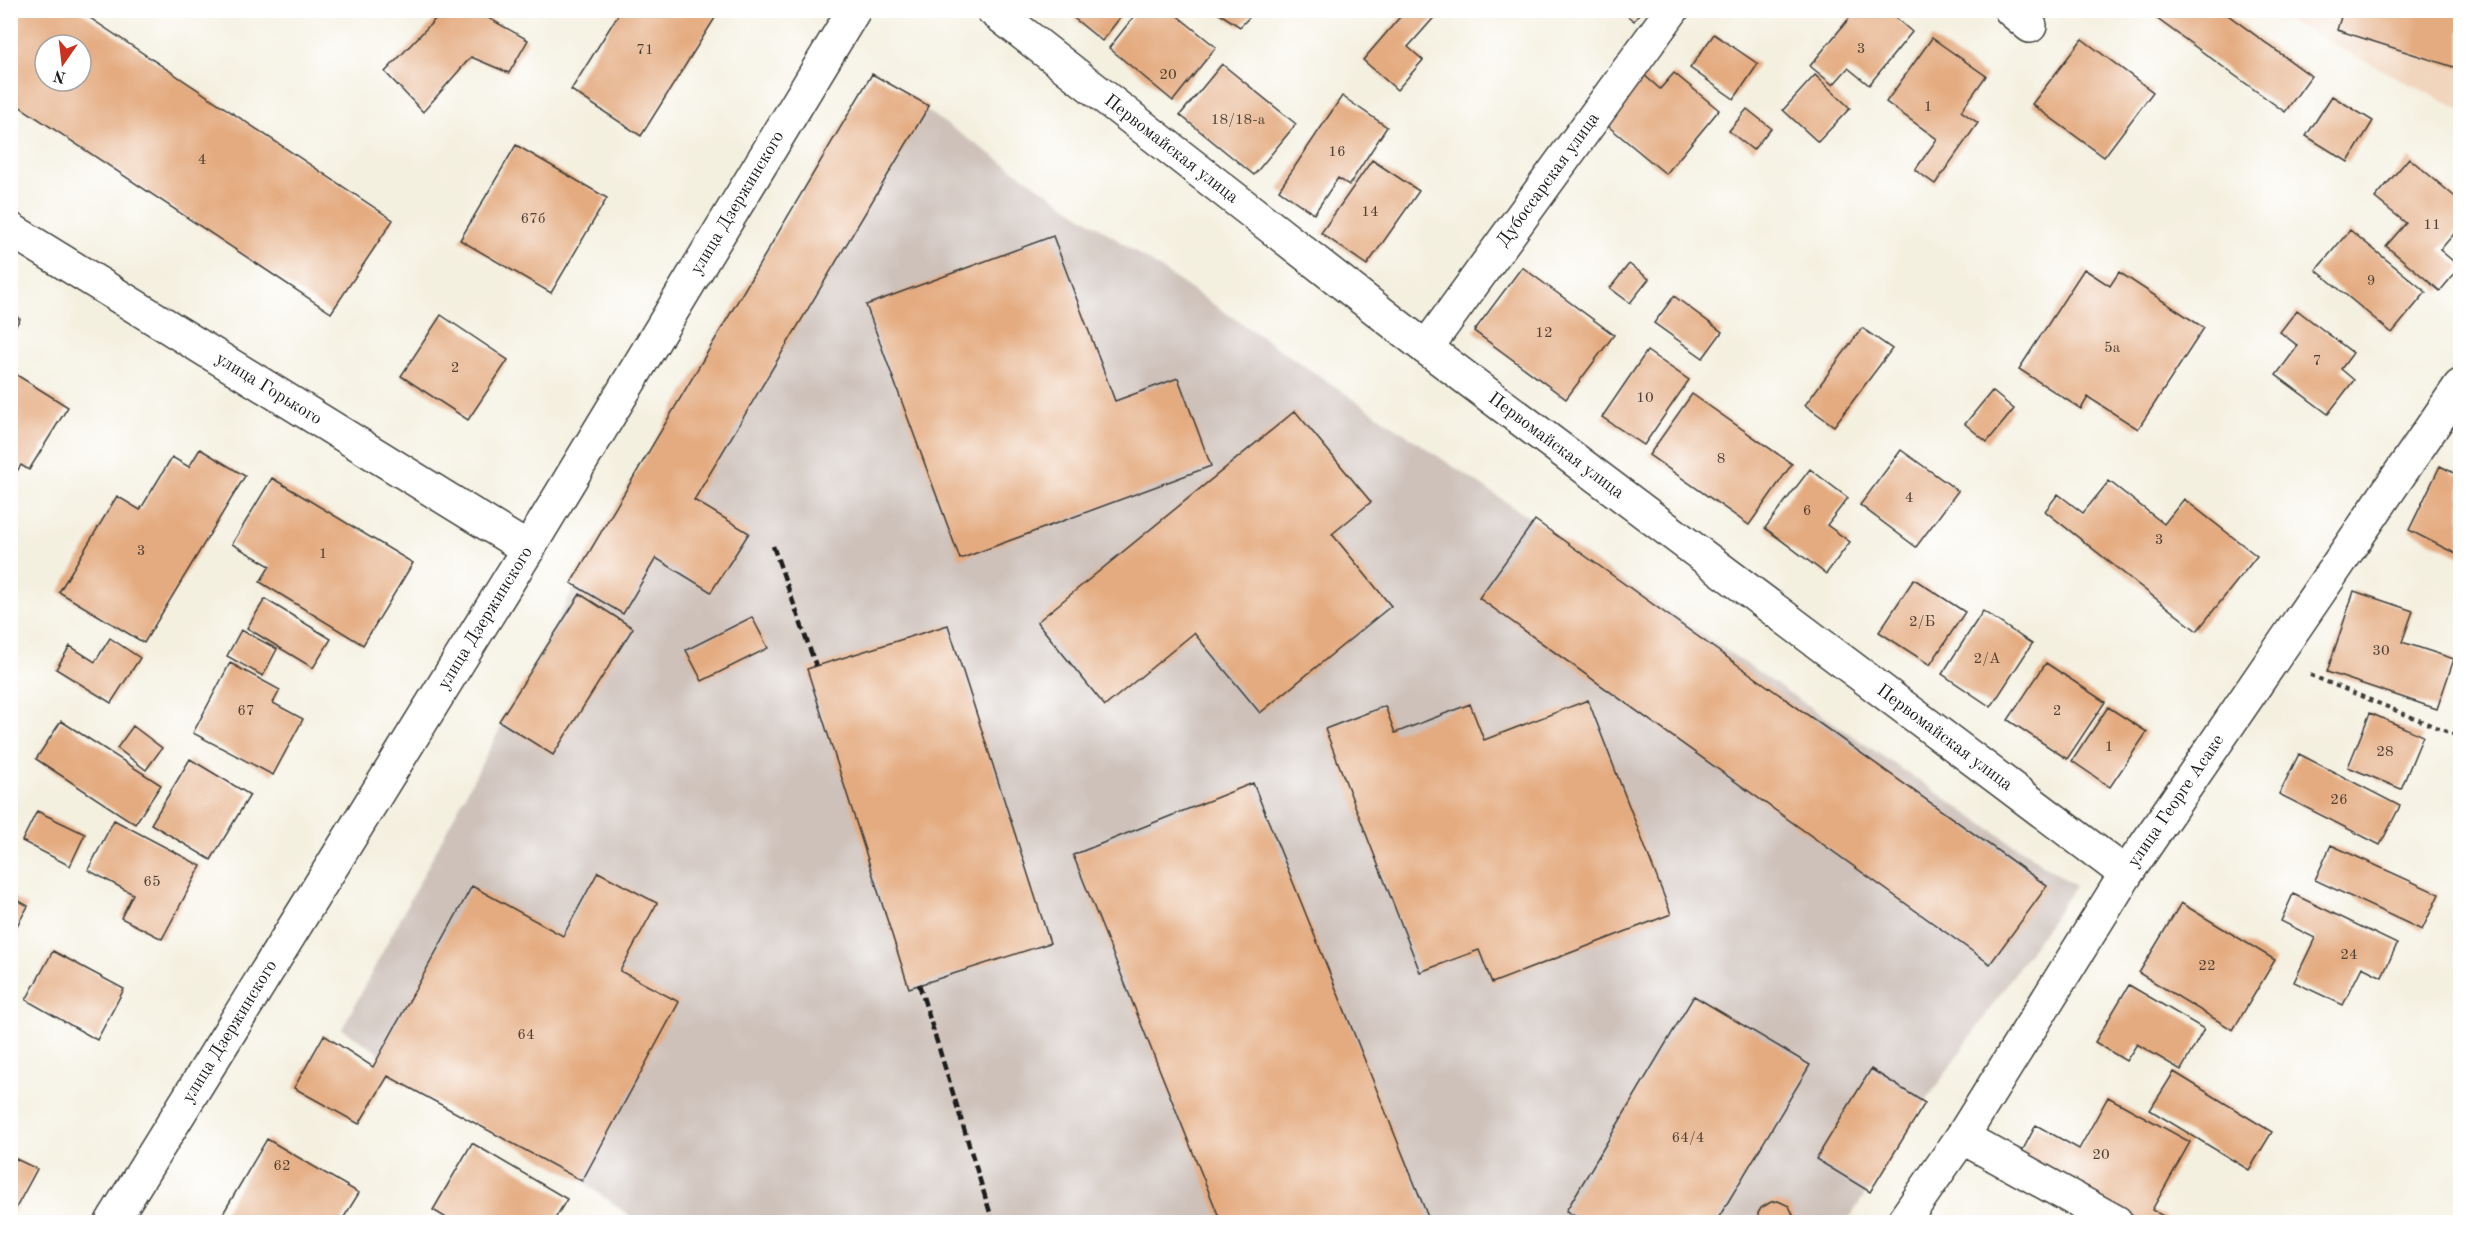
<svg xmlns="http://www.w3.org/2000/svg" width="2471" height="1233" font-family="'Old Standard TT',serif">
	<rect width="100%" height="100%" fill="#fff"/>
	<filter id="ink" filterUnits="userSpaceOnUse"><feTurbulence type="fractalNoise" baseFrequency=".0167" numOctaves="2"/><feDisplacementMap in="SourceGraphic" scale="12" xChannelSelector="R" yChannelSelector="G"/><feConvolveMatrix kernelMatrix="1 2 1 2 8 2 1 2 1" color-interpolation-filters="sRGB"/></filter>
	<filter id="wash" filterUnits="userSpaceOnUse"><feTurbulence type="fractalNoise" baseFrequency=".008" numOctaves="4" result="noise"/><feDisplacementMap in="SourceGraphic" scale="24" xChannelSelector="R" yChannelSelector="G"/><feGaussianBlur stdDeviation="1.35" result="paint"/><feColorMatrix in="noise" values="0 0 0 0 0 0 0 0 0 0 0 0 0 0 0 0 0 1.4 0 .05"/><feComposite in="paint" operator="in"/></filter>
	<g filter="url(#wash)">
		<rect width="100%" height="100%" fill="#f4f0e0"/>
		<path fill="#f1d5bd" d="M2269,11H2460V110Z"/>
		<path fill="#cec1ba" d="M872,74L2075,886L1925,1103L1847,1222H638L582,1181L342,1029L623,495Z"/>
		<g id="blocks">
			<path fill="#e4ab80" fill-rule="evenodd" d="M10,10H78L393,220L331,313L10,100ZM45,45H81V81H45Z
				M444,10H474L528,40L509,73L471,57L423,112L385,72Z
				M621,10H720L641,136L571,90Z
				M1064,10H1126L1102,41Z
				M1139,10H1170L1216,47L1173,101L1109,48Z
				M1214,10H1256L1240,27Z
				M1406,10H1434L1438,13L1408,47L1423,60L1397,90L1363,60Z
				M1620,10H1642L1634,21Z
				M1856,10H1887L1912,32L1869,85L1848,68L1833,85L1810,66Z
				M2145,10H2221L2311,76L2285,112Z
				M2343,10H2460V69L2337,30Z
				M1714,34L1758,64L1734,99L1690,68Z
				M1932,38L1986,76L1961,111L1978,123L1935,184L1915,170L1937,139L1886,102Z
				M2082,39L2153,92L2104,157L2032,104Z
				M1222,64L1296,124L1254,175L1180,115Z
				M1674,73L1719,110L1666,174L1603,122L1643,74L1660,89Z
				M872,74L929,106L694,500L749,533L711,592L656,558L623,614L571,583Z
				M1815,75L1850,108L1818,142L1783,110Z
				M1342,96L1387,127L1349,185L1338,178L1314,214L1279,190Z
				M2332,96L2373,121L2348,162L2306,136Z
				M1747,109L1771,128L1753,150L1729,131Z
				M516,145L607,198L551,293L460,240Z
				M2409,158L2460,201V227L2440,250L2460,267L2440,291L2386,246L2406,223L2375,198Z
				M1372,160L1419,191L1367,265L1321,233Z
				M2350,230L2426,292L2392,333L2316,270Z
				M1053,236L1115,401L1178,378L1211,466L960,559L866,305Z
				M1629,264L1649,279L1630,303L1610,288Z
				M1522,267L1614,335L1566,399L1474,331Z
				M2084,269L2110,286L2119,272L2204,328L2138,429L2088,397L2081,409L2019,369Z
				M1674,296L1722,332L1703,358L1654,323Z
				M2297,310L2353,353L2341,369L2354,380L2328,414L2276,375L2298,346L2280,332Z
				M10,313L20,319L10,335Z
				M441,315L508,360L468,420L401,376Z
				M1862,328L1892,349L1834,426L1805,405Z
				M1647,351L1689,380L1644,445L1602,417Z
				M12,372L68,407L29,470L21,465L10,482Z
				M1992,391L2014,409L1987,442L1965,424Z
				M1692,394L1792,464L1749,525L1649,455Z
				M1295,411L1371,502L1332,534L1391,606L1260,713L1194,633L1105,706L1037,622Z
				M200,449L245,476L144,643L59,592L117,496L140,510L172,457L189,467Z
				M1901,450L1958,491L1916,547L1860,505Z
				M2440,466L2460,476V556L2409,530Z
				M1810,469L1848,498L1827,525L1850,542L1826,574L1765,528Z
				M272,478L413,563L363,645L260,582L270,566L232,544Z
				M2109,481L2164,524L2184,499L2257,556L2197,631L2045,511L2058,494L2083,513Z
				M1535,520L2047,886L1990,964L1479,598Z
				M1914,579L1965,612L1930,665L1879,632Z
				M2354,591L2413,611L2402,642L2454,659L2437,709L2327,672Z
				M580,594L633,628L553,755L499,721Z
				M265,599L331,639L313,668L247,628Z
				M1983,611L2032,644L1991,707L1942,674Z
				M752,617L768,648L702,681L686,650Z
				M948,625L1050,943L909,988L807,669Z
				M241,630L277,649L263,676L227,656Z
				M110,638L140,658L111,703L56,669L70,646L95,662Z
				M230,663L280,690L273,703L303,719L273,775L193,733Z
				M2046,663L2105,702L2067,759L2008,720Z
				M1588,700L1671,914L1492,983L1479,950L1420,972L1325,729L1385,706L1395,733L1470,704L1484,740Z
				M2108,707L2147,732L2110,787L2072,761Z
				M2370,713L2423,736L2401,789L2348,767Z
				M61,721L161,785L135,824L36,759Z
				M133,726L162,748L146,770L117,748Z
				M2299,754L2400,806L2380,845L2279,794Z
				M190,759L250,795L211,860L151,824Z
				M1253,783L1430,1222H1260L1258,1219L1250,1222H1221L1073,855Z
				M37,811L85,834L70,866L22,841Z
				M114,820L201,866L162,939L121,918L133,894L88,870Z
				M2331,845L2439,894L2422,930L2315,880Z
				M598,872L657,903L620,971L679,1002L582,1181L388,1076L359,1124L294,1088L324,1035L373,1067L472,886L563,936Z
				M2293,894L2397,944L2382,977L2362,967L2343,1005L2294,982L2315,938L2281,921Z
				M10,896L28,906L14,931L10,929Z
				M2181,903L2275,960L2233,1030L2139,973Z
				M53,951L124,989L97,1040L26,1000Z
				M2129,985L2204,1029L2181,1070L2137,1044L2126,1061L2095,1042Z
				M1694,996L1810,1065L1716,1222H1586L1566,1211Z
				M1871,1069L1925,1103L1870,1192L1816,1159Z
				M2174,1072L2272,1132L2249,1170L2150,1110Z
				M2108,1097L2190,1142L2152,1210L2167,1218L2165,1222H2129L2017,1161L2036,1125L2079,1149Z
				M267,1139L359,1193L341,1222H218Z
				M472,1143L567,1199L553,1222H453L433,1210Z
				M10,1156L37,1169L10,1219Z
				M1778,1201L1789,1206L1794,1217V1222H1758V1213L1761,1208L1771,1202Z"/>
		</g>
	</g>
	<g filter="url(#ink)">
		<use href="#blocks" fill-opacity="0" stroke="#3c3c39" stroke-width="1.5"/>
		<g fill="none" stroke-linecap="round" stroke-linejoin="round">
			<defs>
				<g id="minor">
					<path id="s1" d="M993,10L1426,348L2126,874"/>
					<path d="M2011,10L2030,26"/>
					<path id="s2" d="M10,229L528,549"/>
					<path id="s3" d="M1426,348L1672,10"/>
					<path d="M1962,1137L2116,1222"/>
					<path id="s4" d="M112,1222L528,549L854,10"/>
					<path id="s5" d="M1903,1222L1962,1137L2126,874L2460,386"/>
				</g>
			</defs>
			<use href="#minor" stroke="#3c3c39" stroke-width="36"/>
			<path stroke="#3c3c39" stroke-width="4" stroke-dasharray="4.5 4.5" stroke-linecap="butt" d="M2310,675L2460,737"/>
			<use href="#minor" stroke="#fff" stroke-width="33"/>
			<path stroke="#1c1c1c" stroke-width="4.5" stroke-dasharray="9 4.5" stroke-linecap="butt" d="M773,546L816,666
				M919,984L993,1222"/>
		</g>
	</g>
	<g text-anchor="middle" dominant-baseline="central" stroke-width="4.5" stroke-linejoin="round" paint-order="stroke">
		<g font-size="15" fill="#4e4035">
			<text x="1861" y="49">3</text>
			<text x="645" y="50">71</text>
			<text x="1168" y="75">20</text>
			<text x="1928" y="107">1</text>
			<text x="1238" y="120">18/18-а</text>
			<text x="1337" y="152">16</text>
			<text x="202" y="160">4</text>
			<text x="1370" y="212">14</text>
			<text x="533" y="219">67б</text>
			<text x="2432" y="225">11</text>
			<text x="2371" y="281">9</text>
			<text x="1544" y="333">12</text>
			<text x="2112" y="348">5а</text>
			<text x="2317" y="361">7</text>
			<text x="455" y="368">2</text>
			<text x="1645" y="398">10</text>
			<text x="1721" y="459">8</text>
			<text x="1909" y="498">4</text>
			<text x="1807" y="511">6</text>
			<text x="2159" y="540">3</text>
			<text x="141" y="551">3</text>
			<text x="323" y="554">1</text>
			<text x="1922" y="622">2/Б</text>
			<text x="2381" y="651">30</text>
			<text x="1987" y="659">2/А</text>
			<text x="246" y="711">67</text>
			<text x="2057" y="711">2</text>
			<text x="2109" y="747">1</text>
			<text x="2385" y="752">28</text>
			<text x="2339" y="800">26</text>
			<text x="152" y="882">65</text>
			<text x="2349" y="955">24</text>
			<text x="2207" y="966">22</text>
			<text x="526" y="1035">64</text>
			<text x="1688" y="1138">64/4</text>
			<text x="2101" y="1155">20</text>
			<text x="282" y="1166">62</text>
		</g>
		<g font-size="18" fill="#1c1c1c" stroke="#fff">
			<text stroke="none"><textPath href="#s1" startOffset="226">Первомайская улица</textPath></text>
			<text stroke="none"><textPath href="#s3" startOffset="208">Дубоссарская улица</textPath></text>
			<text stroke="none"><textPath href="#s4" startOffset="1196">улица Дзержинского</textPath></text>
			<text stroke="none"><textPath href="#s2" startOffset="304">улица Горького</textPath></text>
			<text stroke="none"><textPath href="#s1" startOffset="712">Первомайская улица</textPath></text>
			<text stroke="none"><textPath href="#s4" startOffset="710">улица Дзержинского</textPath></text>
			<text stroke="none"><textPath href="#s1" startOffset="1198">Первомайская улица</textPath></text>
			<text stroke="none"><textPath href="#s5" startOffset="502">улица Георге Асаке</textPath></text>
			<text stroke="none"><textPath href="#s4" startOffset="224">улица Дзержинского</textPath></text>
		</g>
	</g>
	<rect width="2471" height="1233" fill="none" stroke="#fff" stroke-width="36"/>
	<g transform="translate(63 63) rotate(194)"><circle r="28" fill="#ffffff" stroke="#a4a4a4" stroke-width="1.5"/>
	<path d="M0-4.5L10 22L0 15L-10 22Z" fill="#c8321e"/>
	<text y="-9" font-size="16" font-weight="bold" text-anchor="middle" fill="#1c1c1c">N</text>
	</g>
</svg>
